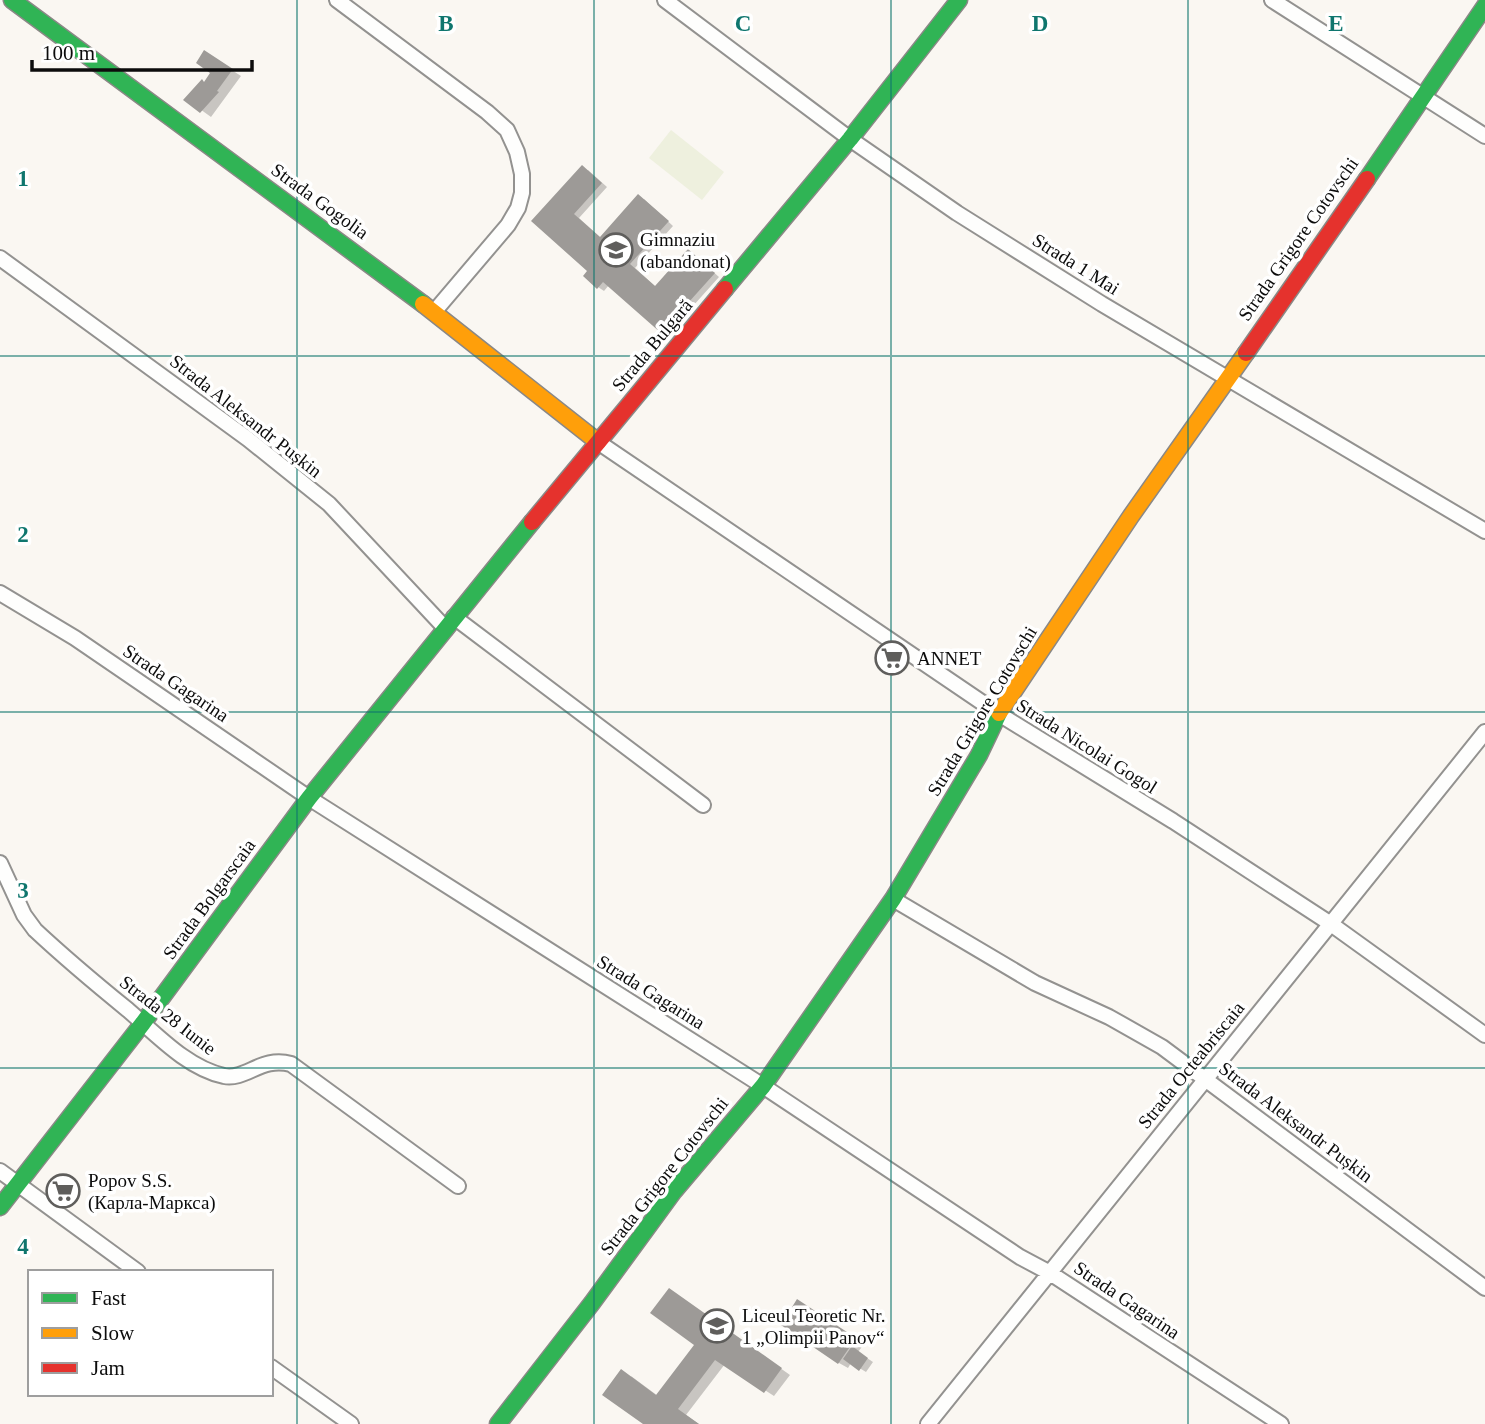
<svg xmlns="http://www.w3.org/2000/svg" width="1485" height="1424" font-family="'Times New Roman',serif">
	<rect width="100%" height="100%" fill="#faf7f2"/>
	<path fill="#eef0de" d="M671,130L724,172L702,200L649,158Z"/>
	<path fill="#0003" d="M213,58L241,76L211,117L186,99L205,83L213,73Z
		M588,170L607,187L579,218L601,238L644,199L673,226L635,268L656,287L694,255L719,277L667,335L609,285L604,291L598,287L590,271L534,220Z
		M679,1296L790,1375L774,1396L725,1364L686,1415L699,1424H646L631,1376L658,1396L696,1345Z
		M807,1307L864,1344L858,1352L873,1362L866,1372L851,1363L848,1368L839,1363Z"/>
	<path fill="#9d9a97" d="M204,50L233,69L217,91L219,92L200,113L183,100L202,79L204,82L210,73L196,63Z
		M582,165L602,183L574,214L600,237L638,194L669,221L630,264L655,286L688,249L715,273L661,333L603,282L597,289L583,276L587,271L531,221Z
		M669,1288L782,1368L764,1393L715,1360L678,1409L699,1424H643L602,1395L621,1369L656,1395L694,1345L650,1313Z
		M797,1299L856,1338L838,1364L781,1325Z
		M852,1346L868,1358L859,1371L843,1359Z"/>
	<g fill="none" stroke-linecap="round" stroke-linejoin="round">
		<defs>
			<path id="street" d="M337,0L487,112L507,130L517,152L522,174V193L518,208L508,225L434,312
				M665,0L850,139L957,213L1102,304L1485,531
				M1272,0L1485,136
				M0,258L248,439L329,504L446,629
				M598,442L999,714L1173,821L1331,924L1485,1035
				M0,593L75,638L309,798L763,1086L1020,1257L1050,1273L1281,1424
				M454,617L703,805
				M0,863L24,915L35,930C65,958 96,984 128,1010C156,1034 187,1068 224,1076C247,1080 261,1056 291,1064L458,1186
				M893,899L1035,983L1109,1017L1162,1047L1485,1288
				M0,1171L138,1272
				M271,1367L351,1424
				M928,1424L1485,732"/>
			<path id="fast" d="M12,0L423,304
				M1367,179L1485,6
				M725,289L850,139L959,0
				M0,1207L143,1023L309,798L532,522
				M498,1424L592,1303L674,1191L763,1086L893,899L979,755L999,713"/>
			<path id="slow" d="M423,304L598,442
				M999,713L1131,516L1246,353"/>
			<path id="jam" d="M1246,353L1367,179
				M532,522L725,289"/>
		</defs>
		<use href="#street" stroke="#939290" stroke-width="18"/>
		<use href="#fast" stroke="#8a8886" stroke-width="19"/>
		<use href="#slow" stroke="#8a8886" stroke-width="19"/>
		<use href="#jam" stroke="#8a8886" stroke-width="19"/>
		<use href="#street" stroke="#fefefd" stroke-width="14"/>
		<use href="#fast" stroke="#30b455" stroke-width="16"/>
		<use href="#slow" stroke="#ff9f0a" stroke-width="16"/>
		<use href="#jam" stroke="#e5322d" stroke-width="16"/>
	</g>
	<path fill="none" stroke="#0f766e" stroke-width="2" stroke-opacity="0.55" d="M297,0V1424M594,0V1424M891,0V1424M1188,0V1424M0,356H1485M0,712H1485M0,1068H1485"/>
	<defs>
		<symbol id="school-ring" viewBox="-11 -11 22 22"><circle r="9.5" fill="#fff" stroke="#5f5e5c" stroke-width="1.5"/><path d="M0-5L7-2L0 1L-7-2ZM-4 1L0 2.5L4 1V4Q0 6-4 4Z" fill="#5f5e5c"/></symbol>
		<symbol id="supermarket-ring" viewBox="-11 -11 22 22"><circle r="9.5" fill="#fff" stroke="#5f5e5c" stroke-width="1.5"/><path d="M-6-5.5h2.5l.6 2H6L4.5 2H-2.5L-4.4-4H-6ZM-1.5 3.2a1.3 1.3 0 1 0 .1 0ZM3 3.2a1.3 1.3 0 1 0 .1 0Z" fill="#5f5e5c"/></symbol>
	</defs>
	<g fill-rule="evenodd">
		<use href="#school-ring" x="597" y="231" width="38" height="38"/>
		<use href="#supermarket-ring" x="873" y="639" width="38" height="38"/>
		<use href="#supermarket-ring" x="44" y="1172" width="38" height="38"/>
		<use href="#school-ring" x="698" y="1307" width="38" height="38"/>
	</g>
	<g text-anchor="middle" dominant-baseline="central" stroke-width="7" stroke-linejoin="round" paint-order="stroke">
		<g font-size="19" fill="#0c0c0c" stroke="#fff">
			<text transform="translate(320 201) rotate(36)">Strada Gogolia</text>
			<text transform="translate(1298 239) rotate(-55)">Strada Grigore Cotovschi</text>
			<text transform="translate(1076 264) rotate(32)">Strada 1 Mai</text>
			<text transform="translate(652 345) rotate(-50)">Strada Bulgară</text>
			<text transform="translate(246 416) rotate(38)">Strada Aleksandr Pușkin</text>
			<text transform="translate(176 683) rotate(34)">Strada Gagarina</text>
			<text transform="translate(982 711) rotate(-59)">Strada Grigore Cotovschi</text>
			<text transform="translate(1087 746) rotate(32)">Strada Nicolai Gogol</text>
			<text transform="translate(209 899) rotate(-54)">Strada Bolgarscaia</text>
			<text transform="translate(651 992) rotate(32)">Strada Gagarina</text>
			<text transform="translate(168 1015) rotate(38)">Strada 28 Iunie</text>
			<text transform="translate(1191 1065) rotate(-51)">Strada Octeabriscaia</text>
			<text transform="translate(1296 1122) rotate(37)">Strada Aleksandr Pușkin</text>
			<text transform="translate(664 1176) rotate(-52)">Strada Grigore Cotovschi</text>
			<text transform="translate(1127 1300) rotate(34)">Strada Gagarina</text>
		</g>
		<g font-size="19" fill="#0c0c0c" stroke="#fff" text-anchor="start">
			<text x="640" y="239">Gimnaziu<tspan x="640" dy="22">(abandonat)</tspan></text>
			<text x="917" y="658">ANNET</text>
			<text x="88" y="1180">Popov S.S.<tspan x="88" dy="22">(Карла-Маркса)</tspan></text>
			<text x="742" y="1315">Liceul Teoretic Nr.<tspan x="742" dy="22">1 „Olimpii Panov“</tspan></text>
		</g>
	</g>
	<g font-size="23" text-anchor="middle" font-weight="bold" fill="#0f766e" stroke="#fff" stroke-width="7" stroke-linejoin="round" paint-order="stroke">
		<text x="446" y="31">B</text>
		<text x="743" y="31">C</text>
		<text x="1040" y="31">D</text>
		<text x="1336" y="31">E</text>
		<text x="23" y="186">1</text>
		<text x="23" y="542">2</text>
		<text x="23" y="898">3</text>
		<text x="23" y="1254">4</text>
	</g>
	<rect x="28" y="1270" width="245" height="126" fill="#ffffff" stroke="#9e9e9e" stroke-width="2"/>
	<rect x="42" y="1293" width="35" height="10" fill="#30b455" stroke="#9e9e9e" stroke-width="2"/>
	<text x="91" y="1305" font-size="21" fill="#0c0c0c">Fast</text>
	<rect x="42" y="1328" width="35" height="10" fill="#ff9f0a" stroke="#9e9e9e" stroke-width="2"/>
	<text x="91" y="1340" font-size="21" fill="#0c0c0c">Slow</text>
	<rect x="42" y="1363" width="35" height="10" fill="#e5322d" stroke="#9e9e9e" stroke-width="2"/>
	<text x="91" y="1375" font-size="21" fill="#0c0c0c">Jam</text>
	<path d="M32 60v10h220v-10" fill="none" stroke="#0c0c0c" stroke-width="3.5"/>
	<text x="42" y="60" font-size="21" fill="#0c0c0c" stroke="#ffffff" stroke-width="5" paint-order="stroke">100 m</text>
</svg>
